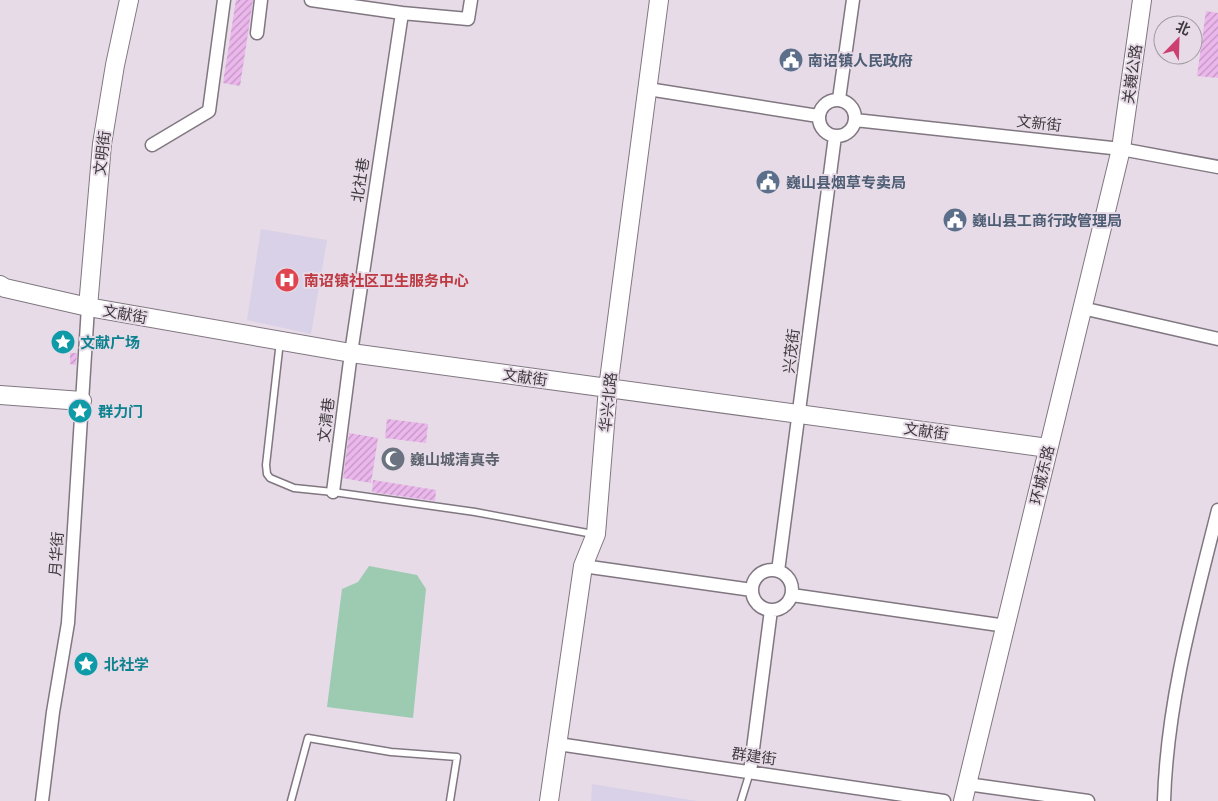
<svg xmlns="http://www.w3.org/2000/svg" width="1218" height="801" font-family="'Space Grotesk','Noto Sans SC',sans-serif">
	<defs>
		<pattern id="building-hatch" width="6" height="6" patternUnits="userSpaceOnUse" patternTransform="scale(1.25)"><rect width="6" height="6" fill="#ebb7ec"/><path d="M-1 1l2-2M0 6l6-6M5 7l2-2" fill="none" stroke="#c096c1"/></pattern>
	</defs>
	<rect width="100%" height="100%" fill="#e6dbe7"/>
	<path fill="#d9d1e7" d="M261,229L327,240L311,334L247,320Z
		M592,784L697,801H591Z"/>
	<path fill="#9ccbb2" d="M369,566L417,575L426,589L413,718L327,707L342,589L358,582Z"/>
	<path fill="url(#building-hatch)" d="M236,0H253L240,86L223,83Z
		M1206,11L1218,13V78L1197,76Z
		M70,353H77L76,365L70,364Z
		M387,419L428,424L426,443L385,438Z
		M349,433L378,438L371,483L343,478Z
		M373,480L436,490L435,501L372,492Z"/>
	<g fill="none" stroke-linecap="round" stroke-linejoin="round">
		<defs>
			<path id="lane" d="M280,341L266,465L267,474L270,478L294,488L333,492L475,512L593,534
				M291,801L308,738L391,752L457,757L450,801
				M741,801L750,772"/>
			<path id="street" d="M311,0L402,13L468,19L471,0
				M257,33L261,0
				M648,89L818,116
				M839,99L853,0
				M819 118a18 18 0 1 1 36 0a18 18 0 1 1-36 0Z
				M855,120L1121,149L1218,167
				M152,145L209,111L224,0
				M1082,308L1218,339
				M333,492L351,353L402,13
				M583,566L752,590
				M752 590a20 20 0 1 1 40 0a20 20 0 1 1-40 0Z
				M778,571L835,136
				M792,595L1006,626
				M558,744L944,801
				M750,772L771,610
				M967,784L1088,801
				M42,801L53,712L68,623L88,307
				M1164,801C1167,701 1194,606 1218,510"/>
			<path id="secondary" d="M0,285L5,288L88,307L351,353L1048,448
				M88,307L102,144L115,65L129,0
				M0,395L82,401
				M549,801L583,566L596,534L608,388L659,0
				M963,801L1121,149L1142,0"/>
		</defs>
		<use href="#lane" stroke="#807781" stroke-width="9"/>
		<use href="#street" stroke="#807781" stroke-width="15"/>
		<use href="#secondary" stroke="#807781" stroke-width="20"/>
		<use href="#lane" stroke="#fff" stroke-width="6"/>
		<use href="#street" stroke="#fff" stroke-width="12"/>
		<use href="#secondary" stroke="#fff" stroke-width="18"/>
	</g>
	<defs>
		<symbol id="civic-disc" viewBox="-11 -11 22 22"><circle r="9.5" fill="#5c6f8a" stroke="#e6dbe7"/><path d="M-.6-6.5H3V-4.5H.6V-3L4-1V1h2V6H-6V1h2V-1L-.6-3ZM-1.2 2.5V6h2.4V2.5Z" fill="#fff"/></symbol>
		<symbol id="hospital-disc" viewBox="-11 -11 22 22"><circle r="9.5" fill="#e0444e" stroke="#e6dbe7"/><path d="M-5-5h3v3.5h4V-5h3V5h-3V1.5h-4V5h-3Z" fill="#fff"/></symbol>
		<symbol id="sight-disc" viewBox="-11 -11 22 22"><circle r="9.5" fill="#0f9aa8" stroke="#e6dbe7"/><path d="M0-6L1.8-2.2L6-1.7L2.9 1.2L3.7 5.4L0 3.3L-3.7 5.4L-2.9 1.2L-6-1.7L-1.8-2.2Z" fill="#fff"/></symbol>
		<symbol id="mosque-disc" viewBox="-11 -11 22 22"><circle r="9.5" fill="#6b7280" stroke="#e6dbe7"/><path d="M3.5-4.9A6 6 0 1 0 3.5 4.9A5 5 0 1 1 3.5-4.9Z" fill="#fff"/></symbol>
	</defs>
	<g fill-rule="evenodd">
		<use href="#civic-disc" x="777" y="46" width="28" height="28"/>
		<use href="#civic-disc" x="754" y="168" width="28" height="28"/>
		<use href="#civic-disc" x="941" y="206" width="28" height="28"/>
		<use href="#hospital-disc" x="273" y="266" width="28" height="28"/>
		<use href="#sight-disc" x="49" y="328" width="28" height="28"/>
		<use href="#sight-disc" x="66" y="397" width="28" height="28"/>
		<use href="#mosque-disc" x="379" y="445" width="28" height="28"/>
		<use href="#sight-disc" x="72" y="650" width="28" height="28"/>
	</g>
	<g text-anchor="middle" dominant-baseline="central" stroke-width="4" stroke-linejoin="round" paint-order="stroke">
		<g font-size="15" font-weight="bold" fill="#4e5e75" stroke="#e6dbe7" text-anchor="start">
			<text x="808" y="60">南诏镇人民政府</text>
			<text x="786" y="182">巍山县烟草专卖局</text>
			<text x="972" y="220">巍山县工商行政管理局</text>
		</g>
		<g font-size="15" fill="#3f3a3f" stroke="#e6dbe7">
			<text transform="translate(1132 74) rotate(-82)">关巍公路</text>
			<text transform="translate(1039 123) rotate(6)">文新街</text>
			<text transform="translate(102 153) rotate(-83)">文明街</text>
			<text transform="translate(360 180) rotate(-81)">北社巷</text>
			<text transform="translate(125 314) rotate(10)">文献街</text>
			<text transform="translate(791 351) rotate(-83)">兴茂街</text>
			<text transform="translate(525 377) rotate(8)">文献街</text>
			<text transform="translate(608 402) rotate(-84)">华兴北路</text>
			<text transform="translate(326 420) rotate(-83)">文清巷</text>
			<text transform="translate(926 431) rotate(8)">文献街</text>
			<text transform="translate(1042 475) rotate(-77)">环城东路</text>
			<text transform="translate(56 554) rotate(-86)">月华街</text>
			<text transform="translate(754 756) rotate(8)">群建街</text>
		</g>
		<g font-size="15" font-weight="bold" fill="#be3a42" stroke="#e6dbe7" text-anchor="start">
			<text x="304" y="280">南诏镇社区卫生服务中心</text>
		</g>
		<g font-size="15" font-weight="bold" fill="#0d838f" stroke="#e6dbe7" text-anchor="start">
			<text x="80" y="342">文献广场</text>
			<text x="98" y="411">群力门</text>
			<text x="104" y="664">北社学</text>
		</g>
		<g font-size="15" font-weight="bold" fill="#5b616d" stroke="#e6dbe7" text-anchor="start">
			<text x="410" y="459">巍山城清真寺</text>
		</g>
	</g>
	<g transform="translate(1178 40) rotate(23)"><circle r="24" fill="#e6dbe7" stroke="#a39ba4"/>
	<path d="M0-4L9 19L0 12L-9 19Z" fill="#cc4071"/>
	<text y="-8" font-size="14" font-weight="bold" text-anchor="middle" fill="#3f3a3f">北</text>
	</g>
</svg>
